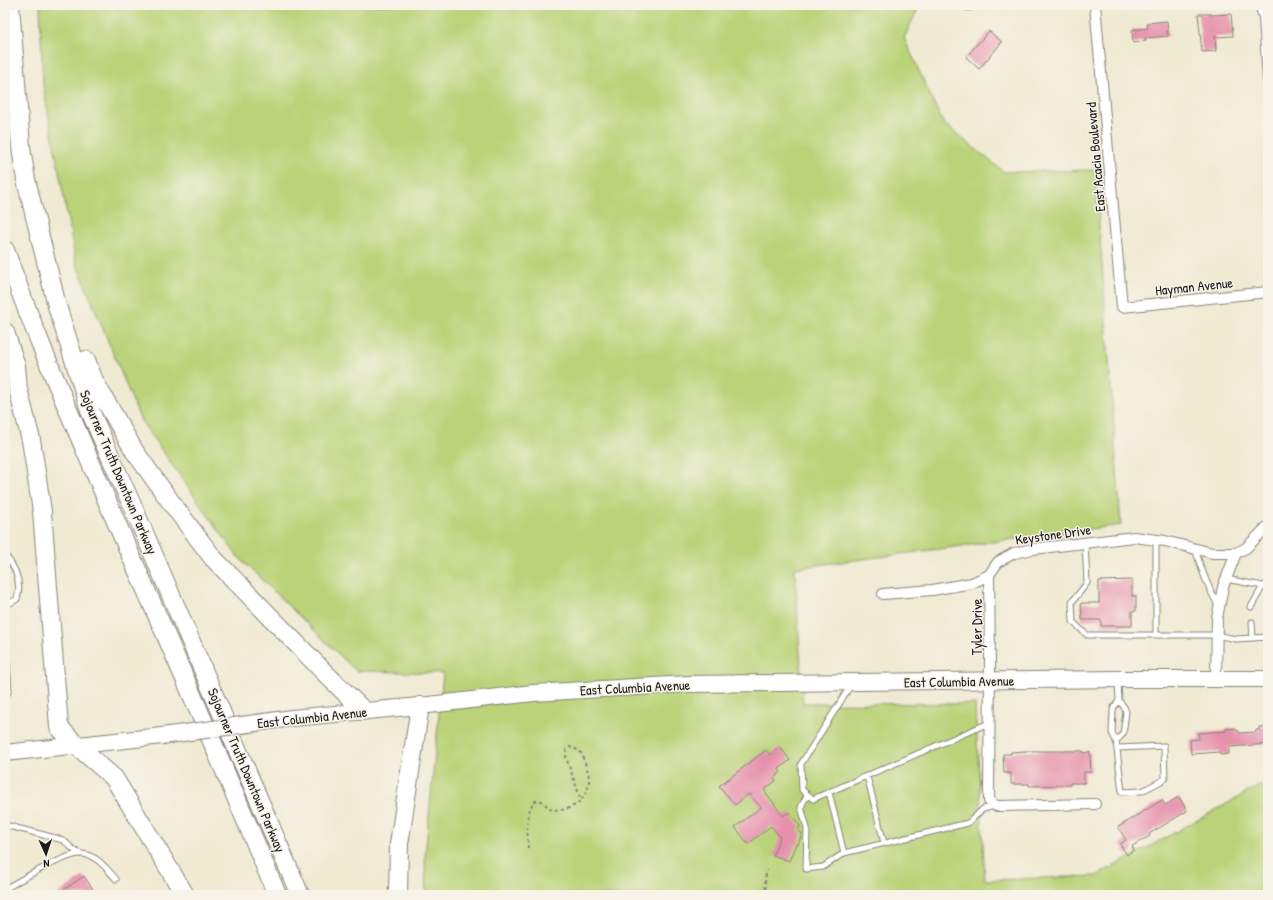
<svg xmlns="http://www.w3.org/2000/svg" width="1273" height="900" font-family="'Patrick Hand',sans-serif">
	<rect width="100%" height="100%" fill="#f7f3e8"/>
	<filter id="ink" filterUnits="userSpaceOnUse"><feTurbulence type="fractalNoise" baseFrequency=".025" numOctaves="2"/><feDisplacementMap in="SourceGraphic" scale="8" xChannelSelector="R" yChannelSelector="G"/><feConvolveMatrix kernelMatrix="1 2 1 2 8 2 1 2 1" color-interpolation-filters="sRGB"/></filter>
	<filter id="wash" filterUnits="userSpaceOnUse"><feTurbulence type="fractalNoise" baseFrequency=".012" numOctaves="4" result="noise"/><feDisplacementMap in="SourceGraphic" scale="16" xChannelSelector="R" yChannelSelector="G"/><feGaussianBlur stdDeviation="0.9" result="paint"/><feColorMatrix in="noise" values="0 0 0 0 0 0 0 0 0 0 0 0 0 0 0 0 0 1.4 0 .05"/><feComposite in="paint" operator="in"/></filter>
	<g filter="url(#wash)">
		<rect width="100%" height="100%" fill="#f0ead3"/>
		<path fill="#bad378" stroke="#6b784a" d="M40,5H920L904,38L943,123L1004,172L1095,170L1121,525L795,568L803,703L975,704L985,880L1096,876L1268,781V895H426L425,856L443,673L356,671L237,556L141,421L76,263L43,85Z"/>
		<g id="blocks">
			<path fill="#e690ac" d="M1198,14H1211V15L1231,14L1233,36L1215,37L1216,51L1202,52Z
				M1167,21L1168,36L1145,38L1146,41L1133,43L1132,30L1148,28L1147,23Z
				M989,31L1002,42L979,69L966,57Z
				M1132,580V596H1136V611H1132V626H1101V620H1082L1081,603H1099V581Z
				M1259,727H1268V744L1229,747V754L1220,755V752L1191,754L1190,740L1199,739L1198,733L1226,731V729L1236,728L1237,731H1239V733L1256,732V730H1259Z
				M780,747L790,760L779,769L781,772L774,778L776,781L764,790L783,816L789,812L800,826L798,831L802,833L798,845L796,844L789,861L773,855L780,837L771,826L748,844L735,827L761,807L749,794L735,805L719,786L766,750L770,755Z
				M1025,751H1083L1084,753L1090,752L1091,772H1084V783H1070V785L1029,786V784H1011V773H1004L1003,754H1011V752Z
				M1179,797L1187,811L1149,834L1150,836L1132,846L1134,850L1127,855L1120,844L1126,840L1118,827L1162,800L1165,805Z
				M84,876L97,895H56Z"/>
		</g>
	</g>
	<g filter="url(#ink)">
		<use href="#blocks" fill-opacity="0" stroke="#868378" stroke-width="1"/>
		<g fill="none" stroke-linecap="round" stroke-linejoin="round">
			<defs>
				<path id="service" d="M1156,539V635
					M1085,543L1087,583L1072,602L1073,622L1087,635H1216L1236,639L1268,637
					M1195,549C1201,569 1208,588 1219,607
					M5,555C16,568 22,582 17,599L10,603L5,604
					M1226,579L1263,586L1268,585
					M1251,607L1263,586
					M1252,622L1253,638
					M5,635L9,690L5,698
					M851,685L801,764L802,790L813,799L989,723
					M1116,741L1123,734L1126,712L1124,707L1119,701L1118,682
					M1118,748L1164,746L1165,779L1142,791L1122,792L1116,741L1112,733L1113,711L1114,707L1119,701
					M867,776L884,843
					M829,792L844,853L968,823L983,809L995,806
					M807,795L801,807L807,828L806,869L823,867L844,853
					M5,825L63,840L75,851L81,854
					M5,889C20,880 65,854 81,854C96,854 107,869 116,879"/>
				<path id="minor" d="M967,5H971
					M1095,5L1122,307L1268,292
					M1260,5L1264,17L1268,80
					M989,575L990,660L989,801L996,806L1095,804
					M883,594L932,590L972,583L989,575L998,562L1014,553L1033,549L1134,537L1165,541L1212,553H1236
					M1216,678L1217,618L1223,587L1236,553L1246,548L1268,526"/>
				<path id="primary" d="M292,718L420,706L533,693L688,684L1118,679H1268
					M5,753L162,736"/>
				<path id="motorway" d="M10,5L21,147L26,180L57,306L91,413L136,514L300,895
					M5,250C37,341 76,428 114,517C169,643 225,768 277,895
					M5,332L16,366L18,389L31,440L42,511L59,727L77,746L114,778L185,895
					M86,360L94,381L135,452L173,505L213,558L329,677L364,711
					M398,895L399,844L420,706"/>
			</defs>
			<use href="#service" stroke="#868378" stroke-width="7"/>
			<use href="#minor" stroke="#868378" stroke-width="12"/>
			<use href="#primary" stroke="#868378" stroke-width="18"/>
			<use href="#motorway" stroke="#868378" stroke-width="20"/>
			<path stroke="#868378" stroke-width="2" stroke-dasharray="3 3" stroke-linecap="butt" d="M528,848C528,834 524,812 535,801H542L550,809C569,814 589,800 589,780C589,771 584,761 581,753L578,750L570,747L566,750V757L581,800
				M766,895L765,879L767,870"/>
			<use href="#service" stroke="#fff" stroke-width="5"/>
			<use href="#minor" stroke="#fff" stroke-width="10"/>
			<use href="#primary" stroke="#fff" stroke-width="16"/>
			<use href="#motorway" stroke="#fff" stroke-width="18"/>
			<defs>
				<path id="primary-bridge" d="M162,736L292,718"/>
			</defs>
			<use href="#primary-bridge" stroke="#868378" stroke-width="18" stroke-linecap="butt"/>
			<use href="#primary-bridge" stroke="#fff" stroke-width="16"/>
		</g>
	</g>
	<g text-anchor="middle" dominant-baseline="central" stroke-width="3" stroke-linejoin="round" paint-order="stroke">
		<g font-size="14" fill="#1c1c1c" stroke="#f7f3e8">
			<text transform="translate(1095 157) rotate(-95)">East Acacia Boulevard</text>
			<text transform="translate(1194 286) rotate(-6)">Hayman Avenue</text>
			<text transform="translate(119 472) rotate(67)">Sojourner Truth Downtown Parkway</text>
			<text transform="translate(1053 534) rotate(-8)">Keystone Drive</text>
			<text transform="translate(976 627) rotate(-90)">Tyler Drive</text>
			<text transform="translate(959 681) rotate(-1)">East Columbia Avenue</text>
			<text transform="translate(635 687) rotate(-3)">East Columbia Avenue</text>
			<text transform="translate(312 717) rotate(-6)">East Columbia Avenue</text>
			<text transform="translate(247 770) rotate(67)">Sojourner Truth Downtown Parkway</text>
		</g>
	</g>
	<rect width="1273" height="900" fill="none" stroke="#f7f3e8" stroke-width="20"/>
	<g transform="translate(46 854) rotate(177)" stroke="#f7f3e8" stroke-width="3" paint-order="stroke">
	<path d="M0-3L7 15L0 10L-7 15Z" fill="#1c1c1c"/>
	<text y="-6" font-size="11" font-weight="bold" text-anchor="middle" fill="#1c1c1c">N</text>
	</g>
</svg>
